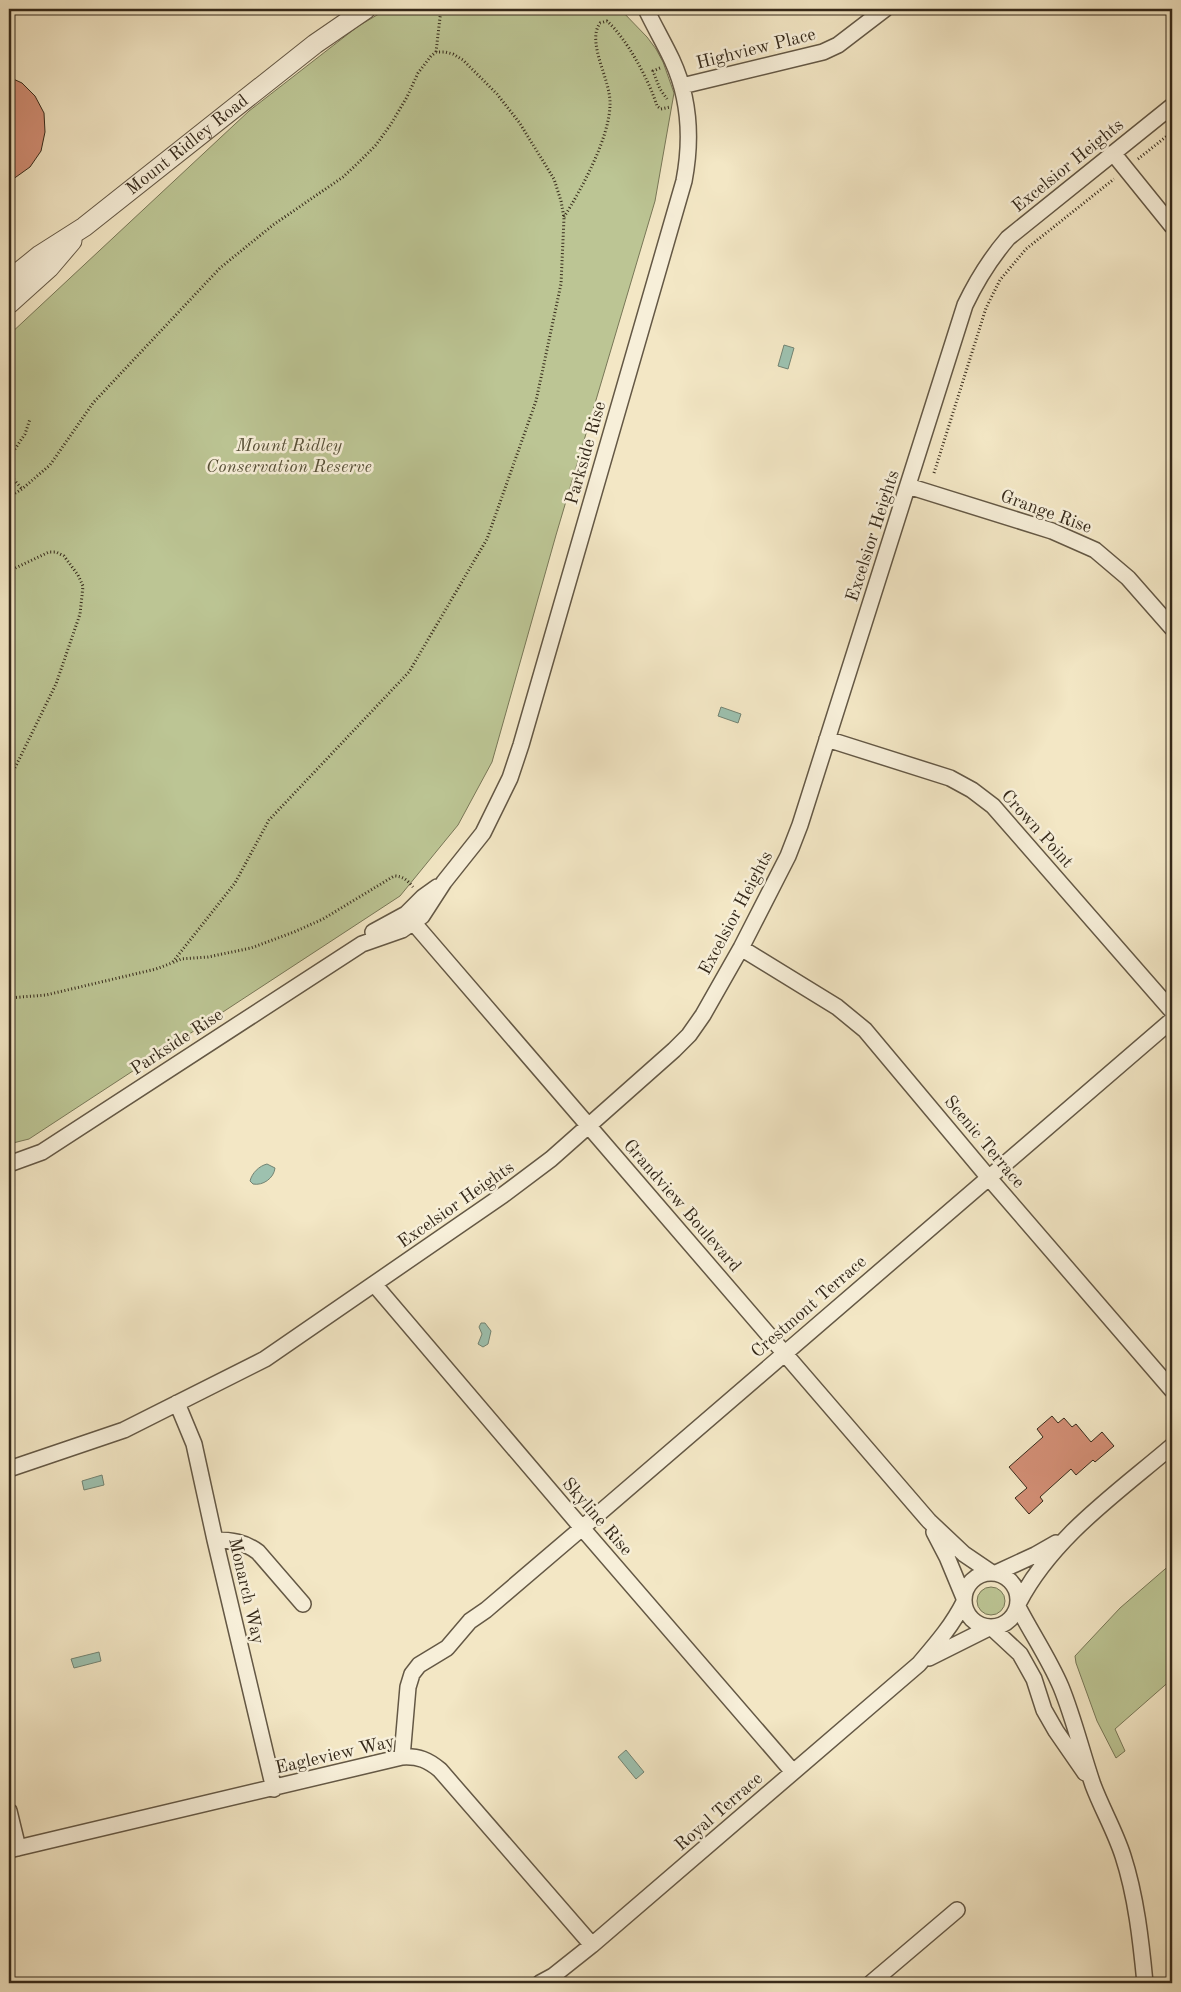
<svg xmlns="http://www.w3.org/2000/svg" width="1181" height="1992" font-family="'Old Standard TT',serif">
	<rect width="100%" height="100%" fill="#f3e7c5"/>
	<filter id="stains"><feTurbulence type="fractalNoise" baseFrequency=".004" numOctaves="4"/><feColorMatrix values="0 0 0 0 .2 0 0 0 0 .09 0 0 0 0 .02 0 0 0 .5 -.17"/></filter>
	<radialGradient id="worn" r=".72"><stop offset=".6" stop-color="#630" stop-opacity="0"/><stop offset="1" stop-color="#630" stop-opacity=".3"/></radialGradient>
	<path fill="#bcc594" stroke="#787757" d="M387,9H620L647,37L656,49L663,62L674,93L655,201L556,535L492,762L458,825L400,896L29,1139L9,1144V335L249,111L357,27Z
		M1172,1563V1679L1115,1729L1125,1751L1116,1758L1097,1721L1076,1663L1075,1656L1120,1608Z
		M977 1601a14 14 0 1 1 28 0a14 14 0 1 1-28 0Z"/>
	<path fill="#9dc1af" stroke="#738473" d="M784,345L794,348L788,369L778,366Z
		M721,707L741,714L738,723L718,716Z
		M267,1164L275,1168C274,1178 263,1186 253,1184L250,1181C252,1173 259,1166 267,1164Z
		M481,1323H485L491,1331L488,1344L483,1347L478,1344L482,1334L479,1327Z
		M102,1475L104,1485L84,1490L82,1481Z
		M99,1652L101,1661L74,1668L71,1659Z
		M626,1750L644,1772L636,1779L618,1757Z"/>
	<path fill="#d38f76" stroke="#35291a" d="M9,77L22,83L35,96L44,113L45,132L41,151L30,167L9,182Z
		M1052,1416L1058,1423L1064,1418L1072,1427L1076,1424L1091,1442L1102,1432L1114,1446L1095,1462L1093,1460L1076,1475L1071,1469L1040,1497L1043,1501L1029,1514L1015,1498L1027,1488L1009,1467L1043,1437L1037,1429Z"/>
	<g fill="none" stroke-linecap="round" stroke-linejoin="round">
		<defs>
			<path id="minor" d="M682,86L823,52L838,45L885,9
				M1113,153L1172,226
				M908,486L1052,531L1095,550L1128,578L1172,628
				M827,739L950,778L972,790L993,806L1172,1011
				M406,914L929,1521L964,1554L992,1573
				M373,932L406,914L423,897L437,887
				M741,948L837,1007L865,1030L989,1178L1172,1390
				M9,1164L42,1152L362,944L402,930L422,916L444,882L483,833L510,778L521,745L684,181C692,139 690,99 672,60C664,43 654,26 646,9
				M374,1284L570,1514L793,1772
				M177,1403L194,1444L215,1540L274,1789
				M9,1469L124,1430L265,1359L503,1195L551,1159L674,1050L689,1035L703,1015L741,948L788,856L800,825L965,305C977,280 990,259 1008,238L1172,106
				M934,1532L947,1557L964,1598
				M215,1540C231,1540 245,1542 258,1552L303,1604
				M964 1600a27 27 0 1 1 54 0a27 27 0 1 1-54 0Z
				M996,1573L1035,1555L1056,1543
				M1019,1602C1053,1537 1117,1493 1172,1446
				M1018,1607C1032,1634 1049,1659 1061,1687C1074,1719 1082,1753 1093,1785C1102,1809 1115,1831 1123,1856C1136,1896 1141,1941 1145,1983
				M992,1628L1020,1654L1034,1679L1044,1710L1056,1731L1085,1773
				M929,1658L989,1628
				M402,1757L408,1687L412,1674L419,1665L447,1648L470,1621L486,1610L582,1528L1172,1020
				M9,1811L18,1848
				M9,1850L402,1757C419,1756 428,1760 440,1770L592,1945
				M540,1983L553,1976L592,1945L919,1664C936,1644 952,1626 964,1602
				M871,1983L957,1910"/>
			<g id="tertiary">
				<path id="s1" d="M9,280L40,255L84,227L315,44L366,9"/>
				<path d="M9,304L49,268L72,241"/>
			</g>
		</defs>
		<use href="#minor" stroke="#645845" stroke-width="18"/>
		<use href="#tertiary" stroke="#645845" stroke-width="21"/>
		<path stroke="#35291a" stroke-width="3" stroke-dasharray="1 2.5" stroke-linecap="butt" d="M436,52L441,9
			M660,68L653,71L660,89L667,99
			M1138,159L1172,132
			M564,217C581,190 610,137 610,104C611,80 586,43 600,23L607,21C627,39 649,80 657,106L661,109L670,107
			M9,458L25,434L30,419
			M934,473L986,308L1000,280L1026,249L1114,179
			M9,474L22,489
			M9,497L22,489L50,465L93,403L220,268L273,225L343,177L357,164L376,145L391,124L407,97L418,73L431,56L436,52H445L453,54L463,60L497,94L519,122L554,179L561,201L564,218L561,284L536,401L487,539L409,672L269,820L235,883L172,963L181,959L208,957L251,948L294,932L323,919L394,876C403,876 407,880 413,887
			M9,571L49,552H56L64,556L78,575L83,586L80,614L56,684L9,780
			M9,998L46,995L156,969L172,963"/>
		<use href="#minor" stroke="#f7efd9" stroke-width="15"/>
		<use href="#tertiary" stroke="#f7efd9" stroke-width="19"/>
	</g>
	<g text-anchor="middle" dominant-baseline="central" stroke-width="5" stroke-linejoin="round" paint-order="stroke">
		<g font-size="18" fill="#35291a" stroke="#f7efd9">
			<text transform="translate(756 49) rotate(-14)">Highview Place</text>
			<text stroke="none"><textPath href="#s1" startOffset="224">Mount Ridley Road</textPath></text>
			<text transform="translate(1068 166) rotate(-39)">Excelsior Heights</text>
			<text transform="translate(586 453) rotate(-74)">Parkside Rise</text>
			<text transform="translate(1046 512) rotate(20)">Grange Rise</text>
			<text transform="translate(873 536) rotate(-72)">Excelsior Heights</text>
			<text transform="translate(1037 829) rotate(48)">Crown Point</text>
			<text transform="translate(736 913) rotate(-62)">Excelsior Heights</text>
			<text transform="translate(177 1042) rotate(-33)">Parkside Rise</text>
			<text transform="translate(984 1142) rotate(50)">Scenic Terrace</text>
			<text transform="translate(456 1205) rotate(-35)">Excelsior Heights</text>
			<text transform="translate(682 1206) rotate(49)">Grandview Boulevard</text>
			<text transform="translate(809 1307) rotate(-41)">Crestmont Terrace</text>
			<text transform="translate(597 1517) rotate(49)">Skyline Rise</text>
			<text transform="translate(246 1591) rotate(77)">Monarch Way</text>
			<text transform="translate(335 1755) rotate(-13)">Eagleview Way</text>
			<text transform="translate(719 1812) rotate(-41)">Royal Terrace</text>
		</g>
		<g font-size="18" font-style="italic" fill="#575038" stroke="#f7efd9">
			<text x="289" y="446">Mount Ridley<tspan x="289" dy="21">Conservation Reserve</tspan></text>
		</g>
	</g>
	<rect width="1181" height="1992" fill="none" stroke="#f3e7c5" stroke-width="30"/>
	<rect x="10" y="10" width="1161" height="1972" fill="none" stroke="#35291a" stroke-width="2.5"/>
	<rect x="15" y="15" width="1151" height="1962" fill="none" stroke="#35291a"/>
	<rect width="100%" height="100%" filter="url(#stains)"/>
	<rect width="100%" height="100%" fill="url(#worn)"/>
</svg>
